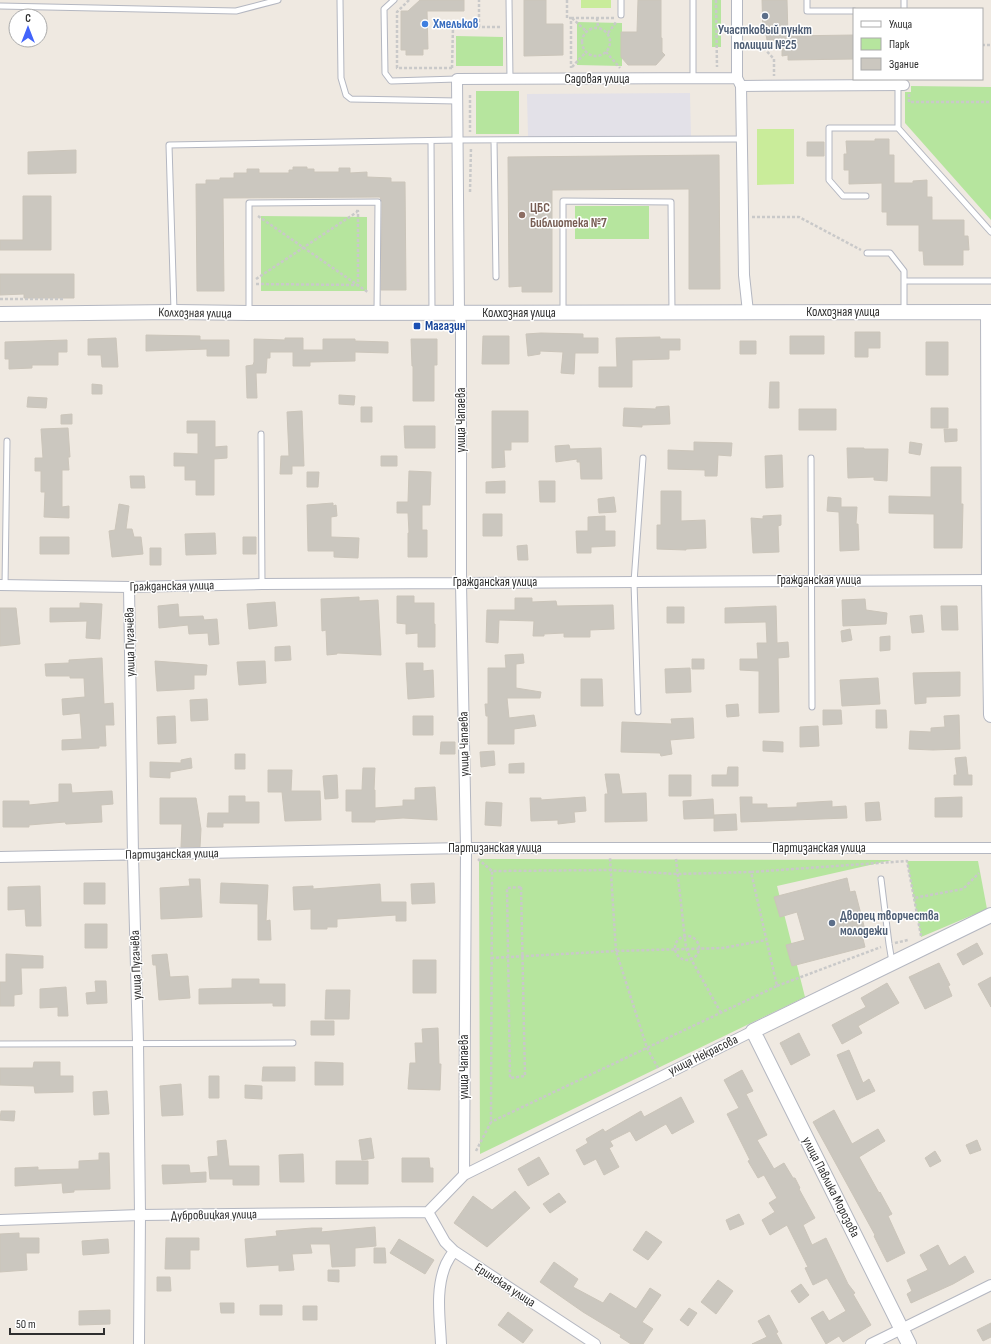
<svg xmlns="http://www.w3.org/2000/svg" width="991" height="1344" font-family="'Sofia Sans Condensed',sans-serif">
	<rect width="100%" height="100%" fill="#efe9e1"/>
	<path fill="#e3e1e8" d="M690,93L691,136L528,137L527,94Z"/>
	<path fill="#b6e59e" d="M712,0H721V47H712Z
		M577,22L622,23V66L577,65Z
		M456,36L503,37V66H456Z
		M911,86L991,87V220L905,123V92H911Z
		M476,91H519V134H476Z
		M575,206H649V239H575Z
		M261,216L367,217V291H261Z
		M479,859L892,860L777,886L805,997L480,1154Z
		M907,861H978L987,909L921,937Z"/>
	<path fill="#c9ec9a" d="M581,0H611V8H581Z
		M757,129H794V184L757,185Z"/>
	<path fill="#cbc7bf" stroke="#cbc5ba" d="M420,0H464V11H427L428,49H423V55H406V50H401V11H408Z
		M524,0H546V24H563V55L524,56Z
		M638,0H661V38H662V52L665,55L656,65H628L621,57V32H637Z
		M762,0H787L788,36L854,35V59L788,60V55L782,56V48L775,40H767L766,34H763Z
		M875,139H889V155H894V183H913V181L927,180V197H932V220H964V236H968L969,250H963V265H924L923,251H919V225H887V212H882V183L849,184V170H844V154H847L846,141H875Z
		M807,142H824V156H807Z
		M76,150V173L28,174V152Z
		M719,155L720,289H689V189L552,190V292H522V286L509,287L508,157Z
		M293,167H307V169H314V172H339V168H350V173L367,172V177L391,178V182H405L406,290H381L382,202L380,197L223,198L224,291H197L196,184H206V180H220V178H234V173H247V169H259V173H289V170H293Z
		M23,196H51V250H0V240H23Z
		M0,274H74V298H24V294L0,295Z
		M855,332H880V348H868V357H855Z
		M541,333L583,334V338H598V353H575L574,374L561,373L563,352L540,351V354L528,356L526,334Z
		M146,335L200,336V340H229V356H207V349L146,351Z
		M483,336H509V364H482Z
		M790,336H824V354H790Z
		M660,337V339H680V350H669V359L632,360V387H599V367H617L616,338Z
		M116,338L118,367H102L101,355H88V339Z
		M285,338H303V350H323V339H355V341L388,342V353L355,352V361L310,362V366H293V352H270V358H267L266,373H256L257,398H247L246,366L253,365L254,362V339L285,340Z
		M411,339H437V365H434V401H413V366H412Z
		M67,340V352H58V365H32V368L9,369V359H5V342Z
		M740,341H756V354H740Z
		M926,342H948V375H926Z
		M770,382H779V408H769Z
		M92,384L102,385V394H92Z
		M339,395L355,396L354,405L339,404Z
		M28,397L47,398L46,408L27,407Z
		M669,406L670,424L642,425V427L623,426L624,408L656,409V407Z
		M361,407H372V422H361Z
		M931,408H948V428H931Z
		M799,409H836V430H799Z
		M302,411L304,466H292V474H280L281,456H289L287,412Z
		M492,411H528V442H511V450H504L505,467L492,468Z
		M72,414V424H61V415Z
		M187,421H215V447L227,446V458L214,459V495H196V480H185V466H174V453L198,454V433H187Z
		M404,426H435V448H405Z
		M68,428L70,457H68L69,470H62V507L69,506V518L44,517L45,492H41V471H35V458H43L41,429Z
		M944,429H957V441L945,442Z
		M694,442L732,443L731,456L718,455L717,476H705V470L668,469V450L694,451Z
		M910,442L922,444L920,455L909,453Z
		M569,445L570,449L601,448L602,479H581L580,462H577V459L556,462L555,446Z
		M847,448H864V449H888L887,481L874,480V477L848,478Z
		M782,455L783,487L766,488L765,456Z
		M381,456H397V466H381Z
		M931,467H961V504H963L962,548H934V514L889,513V496L931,497Z
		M409,471L431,472L430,505H422V530H427V557H408V533H409L408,513H397V502H408Z
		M307,472H319L318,487H307Z
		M130,476H144L145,488H131Z
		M505,481V493H486V482Z
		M539,481H555V502H540Z
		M661,491H681V521L705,520L706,548L686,549V550L657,549V525H661Z
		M614,497L616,512L599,513L598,499Z
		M828,497L841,498V507H857L856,524H858L859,550L840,551L839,512L827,511Z
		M333,503V506L336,505L337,516L331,517V537L359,538L358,558L334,557V551H308L307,505Z
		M119,504L129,506L126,529H132L134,537H141L143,554L112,557L109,531L115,530Z
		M483,514H502V536H483Z
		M781,515V525L778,526L779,552L753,553L751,518L763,519V516Z
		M605,516V531H615V546L591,547V553H577L576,531H588V517Z
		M215,533L216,554L186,555L185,534Z
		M40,537H69V554H40Z
		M243,537H256V554H243Z
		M527,545L528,560H518L517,546Z
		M150,548H161V565H150Z
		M397,596H414V603H434V624H435V647H418V633L406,634V624L397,623Z
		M359,597V601L378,600L381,655L337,653V654L327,655L326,630L322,631L321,599Z
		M515,598H532V602L556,601L557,606L613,605L614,629L590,630V637H564V633L544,634V636H533L534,621L499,620L498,643L486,642L487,610H515Z
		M865,599L866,610L887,613L886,624L843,626L842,600Z
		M275,602L277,626L249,629L247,604Z
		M80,603L102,604L100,639L86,638L87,621L50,622V608H80Z
		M178,604L179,617L203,616L204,620L217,619L219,644L209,645L208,633L189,634L188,625L159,628L158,606Z
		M776,606L777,643L788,642L789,657L778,658L779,712L759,713V671L740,670V659H758L757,643H767L766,622L725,623V608Z
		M941,606H957L958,630H942Z
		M667,607H684V623H667Z
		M0,608H16L20,644L0,646Z
		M922,615L924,632L912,633L910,616Z
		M850,629L852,640L842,642L841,631Z
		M890,636V650L880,651V637Z
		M290,646L291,660L275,661V647Z
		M523,654L524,663L516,664V688L541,692L540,698H507L509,718L534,715L536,726L514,729V744H488V716H486L485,704H488V668H506L505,655Z
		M102,658L104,704L113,703L114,725H105L106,746H99V748L62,750V740L82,739L80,713L63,715L62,699L85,697L84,678H70V676H46L45,664L69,663V660Z
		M692,659H704V669H692Z
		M155,661L207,665L206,675H194V689L157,691Z
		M265,661L266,683L239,685L237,662Z
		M406,663H423V671L433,670L434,697L408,699Z
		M690,668L691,692L666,693L665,669Z
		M960,672V696L926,697V703L915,704L913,673Z
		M878,678L880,704L842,706L840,680Z
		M581,679H602L603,706H581Z
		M207,699L208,720L191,721L190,700Z
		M738,704L739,716L727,717L726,705Z
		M823,710H841L842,724L823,725Z
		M876,710H886L887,728H876Z
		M959,715L960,749L933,750L909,749L910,731L931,732V728L945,727L944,716Z
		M175,716L176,743L158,744L157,717Z
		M413,716H433V735H413Z
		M693,718L694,738L670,740L672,754L661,756L660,753L621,752L622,722L672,724L671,719Z
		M818,726L819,746L800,747V727Z
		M763,741L783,742V752L763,751Z
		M441,742H455V754H440Z
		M494,751L495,765L481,767L480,752Z
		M235,754H245V769H235Z
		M966,757L968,775H972V785H954V775H957L955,758Z
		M191,758L192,768L170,772V778L150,777V762L181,763V760Z
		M524,763V773H509V764Z
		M728,767H738V786H712V775H727Z
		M363,768H375L374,790H375V808L403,806V800H415V788L435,787L437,820L403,818L375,820V822H352V811H346V790H362Z
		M268,770H292L291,791H320L321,820L285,821L282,792H268Z
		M605,774H619L622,794L646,793L647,821L605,822V794H608Z
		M337,775L338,798L325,799L323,776Z
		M669,775H691V796H669Z
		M59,784H71L72,793L112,791L113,804L101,805L102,822L66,824L65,822L29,825V827H3V801H29V805L59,802Z
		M229,796H245V802H259V823H223V827H207L208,813H229Z
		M585,797L586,811L574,812L575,822L558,824V820L531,821L530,798H541V800Z
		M740,797H752V804H767V808L797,807V803L832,801V807L846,806L847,818L741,822Z
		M962,797V817H935V798Z
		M160,798H196L201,829L200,847H181L182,824H160Z
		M713,799L714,818L684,819L683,801Z
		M486,802L502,803L501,826L485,825Z
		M879,802L881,820L866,821L865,803Z
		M736,814L737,830L714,831V815Z
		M847,878L850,892L855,891L865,930L861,931L865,947L792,966L786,945L805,940L797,912L780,917L774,897Z
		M189,879H200L202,917L161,919L160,888L190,886Z
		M84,883H105V904H84Z
		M221,883L268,885L266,921L270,920L271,940H258V904L220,903Z
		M434,883L435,903L412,904L411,884Z
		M380,884L381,902H406V921H396V915L337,919V927H327V929H311V909L294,910L293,887L313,886V889Z
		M40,886L41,926H26L25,909L8,910V887Z
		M85,924H107V948H85Z
		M977,943L983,954L963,965L957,954Z
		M6,954L43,956V968H21L22,994L14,995V1006H0V982H6Z
		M167,954L170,977L188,976L190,998L159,1000L156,965H153L152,955Z
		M413,960H436V993H413Z
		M939,963L950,985L948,986L952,996L925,1009L909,977Z
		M991,977V1007L978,984Z
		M232,979H259V984H285V1006H273V1003L199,1004V989L232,988Z
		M95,981H106L107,1003L87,1004L86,993L96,992Z
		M887,983L899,1003L858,1026L862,1033L842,1044L832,1025L866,1007L861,998Z
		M66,987L68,1016H58V1007L40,1008V989Z
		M326,990H350L349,1019H325Z
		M311,1021H334V1035H311Z
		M438,1028L439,1064H441L440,1090L408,1089L410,1063H416L415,1043H423L422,1029Z
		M799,1033L810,1055L791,1065L780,1043Z
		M849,1050L863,1083L869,1079L875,1091L857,1100L837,1055Z
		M34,1062H60V1076H73V1092L35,1093L34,1086L0,1085V1068H33Z
		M315,1062L343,1063V1085H315Z
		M263,1067H295V1081H262Z
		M742,1070L753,1091L746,1094L767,1135L757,1140L774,1169L784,1163L793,1178H795L800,1188L799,1189L815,1218L803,1225L812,1245L826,1238L848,1284L855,1293L853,1294L871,1325L843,1342L839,1336L826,1344L811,1318L823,1311L829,1321L846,1311L827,1278L813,1285L805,1268L808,1267L787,1225L770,1235L762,1220L775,1212L769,1203L777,1198L764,1175L758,1178L748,1161L750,1160L727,1114L739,1108L724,1080Z
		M209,1076H219V1098H209Z
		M181,1084L183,1115L162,1116L160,1086Z
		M245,1085L262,1086V1099L245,1098Z
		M107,1091L109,1114L94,1115L93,1092Z
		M681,1097L694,1122L672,1134L666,1124L636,1141L630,1131L610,1141L613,1146L609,1148L619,1167L604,1175L596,1159L584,1165L576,1150L588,1143L586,1139L603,1129L605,1132L641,1111L644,1117Z
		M834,1110L852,1144L878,1129L885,1141L859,1157L879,1193L880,1192L892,1214L888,1216L905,1253L887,1262L874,1236L875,1235L813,1122Z
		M1,1111H15L14,1121L0,1120Z
		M371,1138L374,1158L362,1160L359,1140Z
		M226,1140L229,1166H259V1185H233V1179H210L208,1157L218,1156L217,1141Z
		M977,1140L981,1150L970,1154L966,1145Z
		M935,1151L941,1161L930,1167L925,1158Z
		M99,1153H109L110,1189L74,1190V1192L63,1193L62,1183L15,1186V1168L38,1167V1170L79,1169V1161L99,1160Z
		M303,1154L304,1182H280L279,1155Z
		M539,1157L549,1174L528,1186L518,1169Z
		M402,1158H429L430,1168H433V1182H402Z
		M336,1161H368V1184H336Z
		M162,1165H189L190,1173L206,1172V1182L163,1184Z
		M515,1191L530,1208L487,1247L454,1223L473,1196L492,1210Z
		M559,1193L566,1202L550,1213L543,1204Z
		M739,1214L744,1224L730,1230L726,1220Z
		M375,1227L376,1246L355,1248V1266L332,1267L330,1244H310L312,1253L292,1254L294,1270L279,1271V1265L247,1267L245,1239L277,1236L276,1231L312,1228H322L321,1232Z
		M646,1231L662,1242L648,1260L633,1250Z
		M19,1233V1238H39V1253H26L27,1270L0,1272V1234Z
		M166,1238H199V1250H190V1269H165Z
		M108,1239L109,1253L83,1255L82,1241Z
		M399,1239L434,1260L425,1274L390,1253Z
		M938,1245L949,1266L965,1256L974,1272L953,1284L911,1303L907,1294L912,1291L907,1280L928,1270L920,1255Z
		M374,1248H385L386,1263H374Z
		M554,1262L578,1279L573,1287L603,1303L610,1293L636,1309L650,1288L661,1295L642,1322L653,1329L643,1344H631L620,1337L621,1335L583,1312L540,1282Z
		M328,1270H339V1282L328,1281Z
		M157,1277H170L171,1291H157Z
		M718,1280L733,1291L716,1314L701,1302Z
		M801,1284L809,1295L799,1303L791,1291Z
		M220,1303H234V1313H221Z
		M260,1305H282V1315H260Z
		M303,1306H317V1320H303Z
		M689,1308L697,1313L688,1326L680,1320Z
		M110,1310V1324L79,1325V1311Z
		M508,1312L533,1330L523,1343L498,1325Z
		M769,1315L778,1332L776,1333L782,1344H752L767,1337L758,1321Z
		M991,1323V1337L983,1341L977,1330Z"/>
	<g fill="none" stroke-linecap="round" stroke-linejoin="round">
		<defs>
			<path id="lane" d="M340,0L341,78L346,95L351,99L457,101
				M394,0L384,9L385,73L391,81L457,79
				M509,0L510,79
				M621,0V15
				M807,0V11H854
				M0,6L236,11L278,0
				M904,9V0
				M693,78V0
				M898,86V128L991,232
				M494,140L496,277
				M431,141L432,312
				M866,196H843L829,180V128H898
				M867,253H890L904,271V312
				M904,281H991
				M174,311L169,145L458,140L742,139
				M249,311V203L378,202L377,312
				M563,311V201L671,202L672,312
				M261,434L262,584
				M811,458L812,707
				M5,586L7,441
				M638,712L634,582L643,458
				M881,879L889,944L892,962
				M0,1044L293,1043"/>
			<path id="street" d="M737,0V78L741,86L744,275L748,312
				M741,86L904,85
				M0,585L129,587L262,584L461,583L991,580
				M129,587L133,855L138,1043L140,1215L139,1344
				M0,857L466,848H991
				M464,1175L466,848L461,583V324L459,313L457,79L737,78
				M428,1212L464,1175L753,1031
				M428,1212L445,1242L454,1251L595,1344
				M0,1220L140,1215L428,1212
				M441,1344C440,1318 435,1289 446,1264C448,1260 451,1255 454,1251
				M871,1344L991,1285"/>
			<path id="secondary" d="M988,312L989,580L991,715
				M0,314L174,312L249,313L991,312
				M909,1344L753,1031L991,915"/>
		</defs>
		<use href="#lane" stroke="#b4b7c1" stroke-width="7"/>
		<use href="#street" stroke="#b4b7c1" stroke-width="12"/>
		<use href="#secondary" stroke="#b4b7c1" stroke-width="16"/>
		<path stroke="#c9c9c9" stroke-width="2.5" stroke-dasharray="3 2" stroke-linecap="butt" d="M409,0L397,12V68H454
			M567,0V18H571V68
			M716,0L717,67
			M571,18H614
			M572,18L586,31
			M597,18L598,27
			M479,27V0
			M582 42a14 14 0 1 1 28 0a14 14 0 1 1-28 0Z
			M608,33L617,21
			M746,43H759L774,59V76
			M982,45H991
			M606,52L620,68
			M572,67L586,52
			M452,68L453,27H502
			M909,94V102H991
			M470,95V132
			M470,192L471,147
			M258,216L369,293
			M752,217H799L861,250
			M256,279L357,212
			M256,284L358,285V211H356
			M0,299H63
			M478,859L492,871L611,870L677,874L751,872L777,986L491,1122
			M676,859L686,948L691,959L721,1013
			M751,872L907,861L914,898
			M521,887L525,1076L510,1078L507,888Z
			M675 948a12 12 0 1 1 24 0a12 12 0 1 1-24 0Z
			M921,936L914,898L963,889L979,873
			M895,943L908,940
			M491,958L616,951L610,858
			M777,986L881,947
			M658,1068L647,1048L616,951L723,948L766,940
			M476,1151L491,1122L492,871"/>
		<use href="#lane" stroke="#fff" stroke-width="5"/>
		<use href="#street" stroke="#fff" stroke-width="10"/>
		<use href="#secondary" stroke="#fff" stroke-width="14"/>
	</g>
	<g fill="#5c6f8a" stroke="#fff" stroke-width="1.5">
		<circle cx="765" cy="16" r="4"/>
		<circle cx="832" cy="923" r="4"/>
	</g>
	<circle fill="#3f7fe0" stroke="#fff" stroke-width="1.5" cx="425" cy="24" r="4"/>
	<circle fill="#8d6e63" stroke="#fff" stroke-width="1.5" cx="522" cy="215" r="4"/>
	<rect fill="#1a4fb4" stroke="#fff" stroke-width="1.5" x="413" y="322" width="8" height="8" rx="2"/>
	<g text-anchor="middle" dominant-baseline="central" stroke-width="3" stroke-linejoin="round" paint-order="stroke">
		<g font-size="13" font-weight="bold" fill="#366cbe" stroke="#fff" text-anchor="start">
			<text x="433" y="24">Хмельков</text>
		</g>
		<g font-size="13" font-weight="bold" fill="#4e5e75" stroke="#fff">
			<text x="765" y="30">Участковый пункт<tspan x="765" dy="15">полиции №25</tspan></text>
			<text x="840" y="916" text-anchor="start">Дворец творчества<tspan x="840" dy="15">молодежи</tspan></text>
		</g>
		<g font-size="13" fill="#2e2e2e" stroke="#fff">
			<text x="597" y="79">Садовая улица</text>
			<text x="843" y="312">Колхозная улица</text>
			<text transform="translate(195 313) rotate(1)">Колхозная улица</text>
			<text x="519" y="313">Колхозная улица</text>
			<text transform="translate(461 420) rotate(-90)">улица Чапаева</text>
			<text x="819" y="580">Гражданская улица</text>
			<text x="495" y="582">Гражданская улица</text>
			<text transform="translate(172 586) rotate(-1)">Гражданская улица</text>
			<text transform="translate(130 642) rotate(-91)">улица Пугачёва</text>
			<text transform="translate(464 744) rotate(-91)">улица Чапаева</text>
			<text x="495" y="848">Партизанская улица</text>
			<text x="819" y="848">Партизанская улица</text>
			<text transform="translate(172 854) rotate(-1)">Партизанская улица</text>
			<text transform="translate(136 965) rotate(-92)">улица Пугачёва</text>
			<text transform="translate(703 1055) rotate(-26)">улица Некрасова</text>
			<text transform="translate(464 1067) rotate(-90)">улица Чапаева</text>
			<text transform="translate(831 1187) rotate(63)">улица Павлика Морозова</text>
			<text transform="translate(214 1215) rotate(-1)">Дубровицкая улица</text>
			<text transform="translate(505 1285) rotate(33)">Еринская улица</text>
		</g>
		<g font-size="13" font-weight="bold" fill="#785e54" stroke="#fff" text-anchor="start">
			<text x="530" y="208">ЦБС<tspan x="530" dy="15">Библиотека №7</tspan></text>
		</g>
		<g font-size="13" font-weight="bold" fill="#164399" stroke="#fff" text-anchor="start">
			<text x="425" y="326">Магазин</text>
		</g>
	</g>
	<rect x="853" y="8" width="130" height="72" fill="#ffffff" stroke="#ababab"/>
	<rect x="861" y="21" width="20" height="6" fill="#ffffff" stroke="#ababab"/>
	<text x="889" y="28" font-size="12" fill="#2e2e2e">Улица</text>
	<rect x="861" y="38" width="20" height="12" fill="#b6e59e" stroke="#ababab"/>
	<text x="889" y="48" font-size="12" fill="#2e2e2e">Парк</text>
	<rect x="861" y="58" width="20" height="12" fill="#cbc7bf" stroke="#ababab"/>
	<text x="889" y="68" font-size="12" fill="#2e2e2e">Здание</text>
	<g transform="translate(28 28)"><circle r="19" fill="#ffffff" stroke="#ababab"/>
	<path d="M0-3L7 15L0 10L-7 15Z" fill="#4264fb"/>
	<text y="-6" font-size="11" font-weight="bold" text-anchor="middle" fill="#2e2e2e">С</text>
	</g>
	<path d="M10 1328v6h94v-6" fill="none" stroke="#2e2e2e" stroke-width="2"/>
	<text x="16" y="1328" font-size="12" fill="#2e2e2e" stroke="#ffffff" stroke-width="3" paint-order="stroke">50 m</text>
</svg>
